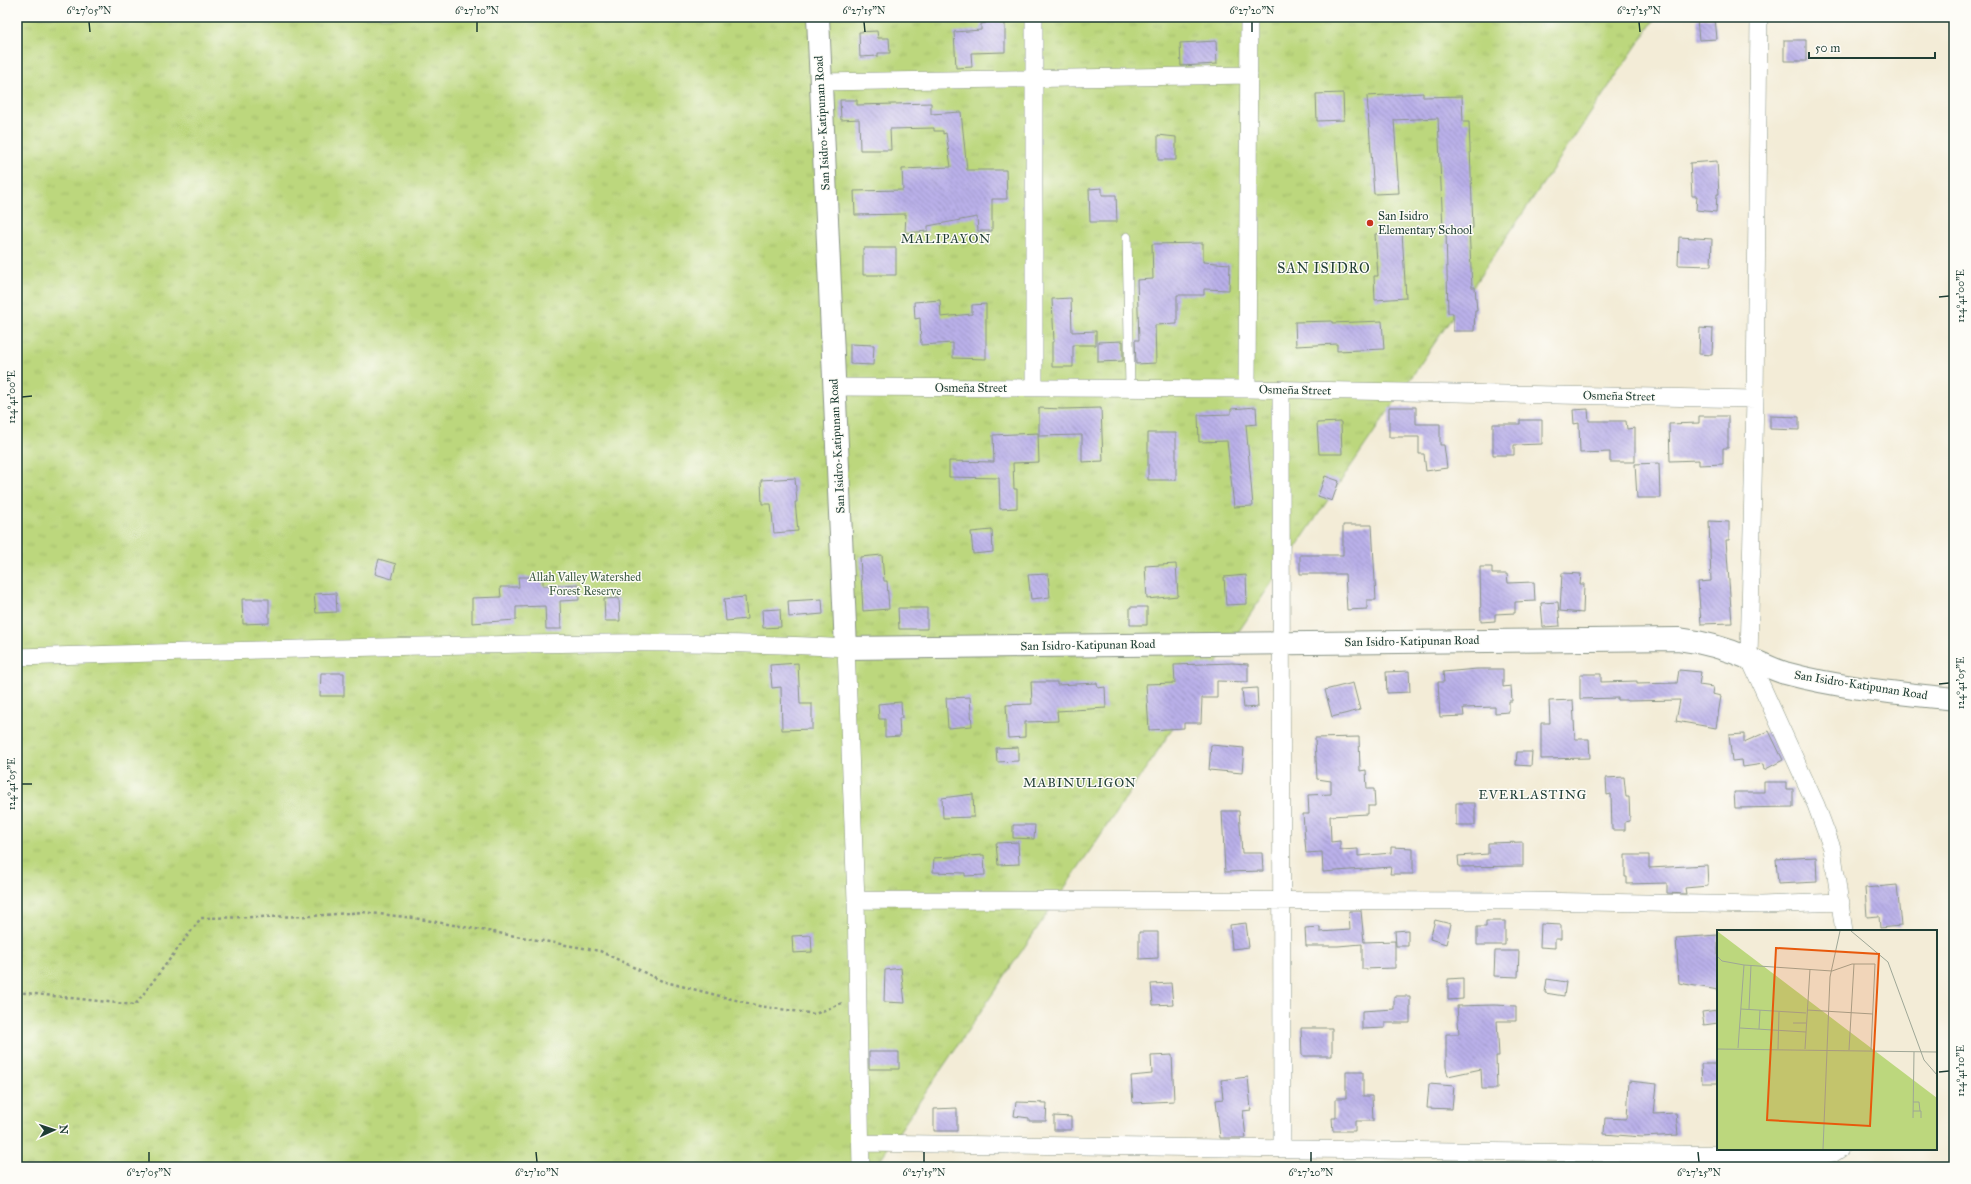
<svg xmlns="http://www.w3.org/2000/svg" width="1971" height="1184" font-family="'IM FELL Great Primer',serif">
	<defs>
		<pattern id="park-tufts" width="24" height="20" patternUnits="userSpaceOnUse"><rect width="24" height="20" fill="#bcd77d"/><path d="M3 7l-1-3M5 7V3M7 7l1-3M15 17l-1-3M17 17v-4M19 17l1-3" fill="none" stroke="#a1b96d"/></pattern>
		<pattern id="building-back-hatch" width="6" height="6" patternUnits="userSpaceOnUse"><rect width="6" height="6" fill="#bab0e9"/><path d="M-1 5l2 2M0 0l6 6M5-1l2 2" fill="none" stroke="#9790be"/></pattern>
	</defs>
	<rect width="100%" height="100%" fill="#fdfcf7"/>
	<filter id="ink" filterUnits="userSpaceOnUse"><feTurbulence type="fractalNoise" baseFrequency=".025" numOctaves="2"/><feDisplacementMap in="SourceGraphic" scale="8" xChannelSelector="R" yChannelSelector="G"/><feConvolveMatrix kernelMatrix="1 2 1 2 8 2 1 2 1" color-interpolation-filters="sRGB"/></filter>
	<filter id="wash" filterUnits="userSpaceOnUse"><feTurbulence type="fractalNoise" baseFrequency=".012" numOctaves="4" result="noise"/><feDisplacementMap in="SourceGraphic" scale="16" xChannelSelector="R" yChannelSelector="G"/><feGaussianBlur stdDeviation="0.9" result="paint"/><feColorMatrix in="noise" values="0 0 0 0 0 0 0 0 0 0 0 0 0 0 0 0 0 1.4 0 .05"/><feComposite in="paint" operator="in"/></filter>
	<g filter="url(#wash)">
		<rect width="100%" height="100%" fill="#f3ecd7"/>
		<path fill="url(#park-tufts)" stroke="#6e8a58" d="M17,17H1656L875,1167H17Z"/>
		<g id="blocks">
			<path fill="url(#building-back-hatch)" d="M986,17H1000L1001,23H1005V52L971,53L972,67L956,68L954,32L981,30V24L986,23Z
				M1715,18L1717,39L1699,40L1697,19Z
				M877,31L878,38H889L890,53H878V56L860,57L859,32Z
				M1784,40H1806V61H1784Z
				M1216,41L1217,64L1181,66L1180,43Z
				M1343,93L1344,120L1317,121L1316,94Z
				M1423,93V97L1462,96L1463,122H1469L1473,228L1469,229L1472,287H1475L1477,311H1475L1474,331H1453V313H1448L1446,230H1443L1438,118L1394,120L1399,193L1374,194L1367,96Z
				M840,100H857V105L931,103V114L961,112L967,170H1006L1007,199H992V231H978L977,217L928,226V231L905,233L906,214L855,215L854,191L903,190L902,169L951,167L946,133L943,134V131H934V128L890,129L891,150H860L859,119L841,120Z
				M1158,135L1176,137V160H1158Z
				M1717,161L1719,194H1717L1716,212L1696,210L1697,196H1692L1690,163Z
				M1102,188V195H1116L1117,222H1090L1089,189Z
				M1402,232L1406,298L1375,300L1374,276H1378L1375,234Z
				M1679,237L1712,239L1711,266L1678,265Z
				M1203,243V262L1230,264L1229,290L1204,289V295H1177V324L1155,325L1156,363L1136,364L1135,340H1139L1137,280L1153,279L1152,244Z
				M863,248H896V275H863Z
				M1071,298L1072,332L1096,331V345H1073V367H1052V342H1054L1052,299Z
				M940,300L941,317L972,314V305L986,304V359L953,358V343L921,345L920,318L915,319L914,302Z
				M1332,321V323L1382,321L1384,349L1337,351V344L1296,346L1295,322Z
				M1700,328L1713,329L1712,355L1699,354Z
				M1123,341V361L1098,362V342Z
				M850,344L874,345L873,365L850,364Z
				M1256,407L1257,424L1246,425L1253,506L1234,507L1227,441L1199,442L1198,415L1231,414V409Z
				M1389,407H1416V424H1440V445H1444L1447,468L1426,471L1424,454H1419V437H1389Z
				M1039,408L1062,409L1101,408L1103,461L1082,462V435L1039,436Z
				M1588,409L1589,421H1626L1627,429L1635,428V462H1610V452L1580,453L1579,423L1574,424L1573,410Z
				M1699,416H1728V448H1723V464L1699,465V460L1670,461L1669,424L1699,423Z
				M1770,416L1799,417V430L1770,429Z
				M1520,420H1542V444L1514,445V455H1493V424H1520Z
				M1341,422L1342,454H1319L1317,423Z
				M1038,433L1039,462L1013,463L1014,489H1017V508L1000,509L999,478L949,477V461L994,462L993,435Z
				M1148,433H1176V480H1148Z
				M1659,463L1660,498H1637L1635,464Z
				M1325,476L1339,481L1332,501L1318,496Z
				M795,478L797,502H795L798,531L774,533L771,504H762L761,480Z
				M1709,521L1729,522V540H1726L1732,623L1701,624L1698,582L1711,581Z
				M1343,525H1372L1376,600H1367V609L1347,610L1345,574H1300V555H1343Z
				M992,530L993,552L973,554L971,532Z
				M882,555L884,581H887L889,609L863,611L860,557Z
				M379,559L396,564L392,579L375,574Z
				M1176,564L1178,596L1147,599L1145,566Z
				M1480,567H1492V574H1507L1508,583L1534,582L1535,601L1515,602V613L1495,614V621L1481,622Z
				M1562,573L1581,574L1580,584H1584L1583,613L1560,611Z
				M1048,574L1050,597L1031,599L1028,575Z
				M1246,575L1247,604L1226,605L1224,577Z
				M518,577H543V586L578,584L579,600L560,601L561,629H546L545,606L516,607V620L472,623V598L501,597L500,587H519Z
				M336,593L337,612L316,613L314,594Z
				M745,597L747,619L726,621L724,599Z
				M619,598L620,621H605L604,599Z
				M242,599H269V623L243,624Z
				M822,599L823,614L789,617L788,601Z
				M1558,602L1560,626L1543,627L1541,603Z
				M1130,607H1147V625H1130Z
				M898,608H927V629H899Z
				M780,609L781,627L763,628L762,610Z
				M798,663L800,704H812V729L782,730L781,687L772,688L770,665Z
				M1232,663L1248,664V682L1217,681V698H1202L1201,723H1184V728L1149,730L1146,684L1175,683L1174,665Z
				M1477,669H1503V687L1511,686L1512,701H1509V712L1495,713V707L1463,708L1464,716L1440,717L1438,682H1444L1443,672Z
				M1679,670L1701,672L1699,685L1713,687L1712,694L1721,696L1716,728L1676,721L1680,700L1627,701V700H1618V698L1580,699V674H1601V682L1637,681V684L1677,683Z
				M1409,671L1410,692L1387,693L1386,672Z
				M321,673H344V696H320Z
				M1031,682H1057V685L1097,683L1098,688L1105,687L1106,708L1057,711L1058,721L1025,722V737L1008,738L1006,705L1032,704Z
				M1353,683L1360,710L1332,717L1325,690Z
				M1257,688L1258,707L1244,708L1242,689Z
				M970,697L972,726L948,728L946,698Z
				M1573,700L1575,739H1589L1590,758L1541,759V723H1550L1549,701Z
				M901,702L902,718H899L900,736L885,737V719H879L878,704Z
				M1769,731L1783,760L1764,770L1763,764L1743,767L1742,760L1732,761L1729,735L1744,734V742Z
				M1359,737L1360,771L1366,770L1367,789H1374L1375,806H1368V814L1330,816L1331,842L1340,841V850L1358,849V856L1391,853V847L1413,848V874H1390L1391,867L1323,872L1322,852L1306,853L1303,814H1309L1308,795L1331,794V781L1317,779L1315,738Z
				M1211,745L1244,748L1242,773L1209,770Z
				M1018,747V761L997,762L996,748Z
				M1517,752H1532L1531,766L1516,765Z
				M1624,777L1626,797H1629L1630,821L1625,822V830H1612L1611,794L1607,795L1606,778Z
				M1764,782H1786V789H1793V807L1735,808L1734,792H1764Z
				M973,794L974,817L943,818L942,798Z
				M1456,803H1475V825H1456Z
				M1222,811H1239L1242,853H1262L1263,871L1225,872Z
				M1013,825H1035L1034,839L1013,838Z
				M1018,842L1019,864L998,865L996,843Z
				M1523,842V866L1459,867L1458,856L1488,854V843Z
				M984,855L985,875L965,876V873L933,872L934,858Z
				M1625,855H1649V868L1707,865L1708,886L1685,888L1686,894L1667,893V883L1627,884V877H1625Z
				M1816,857L1817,882L1778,884L1776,859Z
				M1897,885L1901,926L1880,928L1879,916L1867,917L1865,888Z
				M1349,911H1361L1364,942L1395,941V968L1362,969V944L1338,946H1306L1305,928L1320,927V932L1350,930Z
				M1435,920L1451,924L1446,944L1430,939Z
				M1486,921H1505V945H1477V927H1486Z
				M1246,923L1249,947L1232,949L1230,925Z
				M1541,924L1561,925V939H1555V948L1540,947Z
				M1408,930V946H1396L1395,931Z
				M1139,932H1158V958L1139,959Z
				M811,935L812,952L793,953L792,936Z
				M1718,935V990L1679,983L1676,938Z
				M1495,951H1519L1518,977L1494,976Z
				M901,968L905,1003L884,1002L885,970Z
				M1463,978V999L1448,1000V979Z
				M1547,979L1566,982L1564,996L1545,993Z
				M1171,983L1173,1004L1153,1005L1151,984Z
				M1394,996H1410V1023H1385V1028L1362,1029V1011L1394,1009Z
				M1494,1005L1516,1006V1021H1497L1499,1056H1496L1497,1089H1482L1481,1069L1448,1076L1446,1067V1034H1459L1457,1006Z
				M1718,1010V1023L1704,1025L1702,1012Z
				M1301,1028H1332V1056H1302Z
				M869,1052H899V1069H869Z
				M1172,1055L1174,1101L1133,1103L1131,1076L1152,1074L1151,1056Z
				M1701,1064H1718V1083H1702Z
				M1346,1072H1363V1096H1372L1373,1121H1355V1131H1333L1332,1118H1336V1098H1346Z
				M1248,1077L1251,1110L1243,1111L1246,1138H1220L1216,1100L1223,1099L1221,1080Z
				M1629,1081L1657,1084L1654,1114L1676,1113L1678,1135L1642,1137L1604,1134L1605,1118L1627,1119Z
				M1429,1084L1454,1086L1452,1109L1427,1108Z
				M1016,1102L1047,1103L1046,1121H1029V1118L1014,1116Z
				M957,1108V1131H934V1109Z
				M1054,1116L1071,1117V1130H1054Z"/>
		</g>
	</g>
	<g filter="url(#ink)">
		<use href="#blocks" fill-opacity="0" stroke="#899486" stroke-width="1"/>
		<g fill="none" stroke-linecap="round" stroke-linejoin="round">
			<defs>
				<path id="lane" d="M1127,237L1130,389"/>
				<path id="street" d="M1759,17L1755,399L1749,658L1816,805L1832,848L1844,931
					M820,82L1249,75
					M834,387L1247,389L1755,399
					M1034,388V17
					M1247,389L1249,17
					M1281,389L1282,1149
					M17,657C152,653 286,649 421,646C563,643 704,640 846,648L856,900L861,1167
					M856,900L1530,901L1762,905L1841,902
					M861,1143L1820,1156L1834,1153L1840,1149"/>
				<path id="secondary" d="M818,17L846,648L1678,639C1703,642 1725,648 1748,658C1761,663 1772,669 1785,673C1840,688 1898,693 1954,699"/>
			</defs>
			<use href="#lane" stroke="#899486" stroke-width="10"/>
			<use href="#street" stroke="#899486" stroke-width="18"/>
			<use href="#secondary" stroke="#899486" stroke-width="24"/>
			<path stroke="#899486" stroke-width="2.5" stroke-dasharray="3 3" stroke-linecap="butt" d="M17,992L135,1005L201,918L312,916L362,912L414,918L600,951L662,981L759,1006L815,1014L842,1003"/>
			<use href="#lane" stroke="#fff" stroke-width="9"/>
			<use href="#street" stroke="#fff" stroke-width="17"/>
			<use href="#secondary" stroke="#fff" stroke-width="22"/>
		</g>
	</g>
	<path fill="none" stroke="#1f3d34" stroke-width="1.5" d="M89,22L90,32M477,22V32M864,22L865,32M1252,22V32M1639,22L1640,32M1939,297L1949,296M22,397L32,396M1939,684L1949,683M22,784H32M1939,1072L1949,1071M149,1152V1162M536,1152L537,1162M924,1152V1162M1311,1152V1162M1698,1152L1699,1162"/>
	<circle fill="#c8321e" stroke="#fdfcf7" stroke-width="1.5" cx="1370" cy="223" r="4"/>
	<g text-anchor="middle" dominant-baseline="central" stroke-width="3" stroke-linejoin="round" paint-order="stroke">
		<g font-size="12" fill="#1f3d34" stroke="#fdfcf7">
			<text transform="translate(822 123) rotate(-93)">San Isidro-Katipunan Road</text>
			<text x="971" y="388">Osmeña Street</text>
			<text transform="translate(1295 390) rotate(1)">Osmeña Street</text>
			<text transform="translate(1619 396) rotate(1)">Osmeña Street</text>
			<text transform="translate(837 446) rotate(-93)">San Isidro-Katipunan Road</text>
			<text transform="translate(1412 641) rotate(-1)">San Isidro-Katipunan Road</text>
			<text transform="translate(1088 645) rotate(-1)">San Isidro-Katipunan Road</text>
			<text transform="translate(1861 685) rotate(9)">San Isidro-Katipunan Road</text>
		</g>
		<g font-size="12" fill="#1f3d34" stroke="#fdfcf7" text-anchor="start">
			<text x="1378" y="216">San Isidro<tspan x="1378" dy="14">Elementary School</tspan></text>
		</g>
		<g font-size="12" fill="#3e5c43" stroke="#fdfcf7">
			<text x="585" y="577">Allah Valley Watershed<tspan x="585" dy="14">Forest Reserve</tspan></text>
		</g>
		<g font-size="13" letter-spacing="1" fill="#1f3d34" stroke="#fdfcf7">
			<text x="946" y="239">MALIPAYON</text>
			<text x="1080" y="783">MABINULIGON</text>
			<text x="1533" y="795">EVERLASTING</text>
		</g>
		<g font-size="14" letter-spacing="1" fill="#1f3d34" stroke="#fdfcf7">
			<text x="1324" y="268">SAN ISIDRO</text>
		</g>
	</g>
	<g transform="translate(1717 930)">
		<rect width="220" height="220" fill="#f3ecd7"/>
		<path d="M0,1L220,168V219H0Z" fill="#bcd77d"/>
		<path fill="none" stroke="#9ea696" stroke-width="1" d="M134,1L171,32L207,130L220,145M0,26L5,31L27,35L115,41L135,34H158L154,120M24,79L89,83M32,79L34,35M90,80L156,84M76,93H89M23,98L89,102M42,99L43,80M21,118L27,35M0,119L220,122M61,119L62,82M88,119L93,39M132,120L137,34M196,172H202L203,181M196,181H204V188M196,188L197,122M106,219L113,47L123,1"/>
		<path fill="#e8590c" fill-opacity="0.15" stroke="#e8590c" stroke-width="2" d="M59,18L162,24L153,196L50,190Z"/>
		<rect width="220" height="220" fill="none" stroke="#1f3d34" stroke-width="2"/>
	</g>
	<rect width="1971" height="1184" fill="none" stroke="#fdfcf7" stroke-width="44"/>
	<g transform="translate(54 1130) rotate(87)" stroke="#fdfcf7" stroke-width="3" paint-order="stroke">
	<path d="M0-3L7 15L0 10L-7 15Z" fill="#1f3d34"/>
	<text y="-6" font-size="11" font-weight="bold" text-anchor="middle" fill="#1f3d34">N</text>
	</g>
	<path d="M1809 52v6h126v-6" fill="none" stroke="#1f3d34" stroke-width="2"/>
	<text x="1815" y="52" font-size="12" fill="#1f3d34" stroke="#fdfcf7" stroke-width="3" paint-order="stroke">50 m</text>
	<rect x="22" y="22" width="1927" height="1140" fill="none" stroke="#1f3d34" stroke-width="1.5"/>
	<g font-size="10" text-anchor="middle" fill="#1f3d34">
		<text x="89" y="14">6°27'05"N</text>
		<text x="477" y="14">6°27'10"N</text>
		<text x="864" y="14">6°27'15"N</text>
		<text x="1252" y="14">6°27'20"N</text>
		<text x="1639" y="14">6°27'25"N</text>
		<text transform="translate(1960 296) rotate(-90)" y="4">124°41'00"E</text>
		<text transform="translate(11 397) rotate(-90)" y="4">124°41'00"E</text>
		<text transform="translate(1960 683) rotate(-90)" y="4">124°41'05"E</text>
		<text transform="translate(11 784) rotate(-90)" y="4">124°41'05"E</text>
		<text transform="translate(1960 1071) rotate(-90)" y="4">124°41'10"E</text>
		<text x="149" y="1176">6°27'05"N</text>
		<text x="537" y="1176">6°27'10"N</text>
		<text x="924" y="1176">6°27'15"N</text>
		<text x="1311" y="1176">6°27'20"N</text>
		<text x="1699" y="1176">6°27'25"N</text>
	</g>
</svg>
